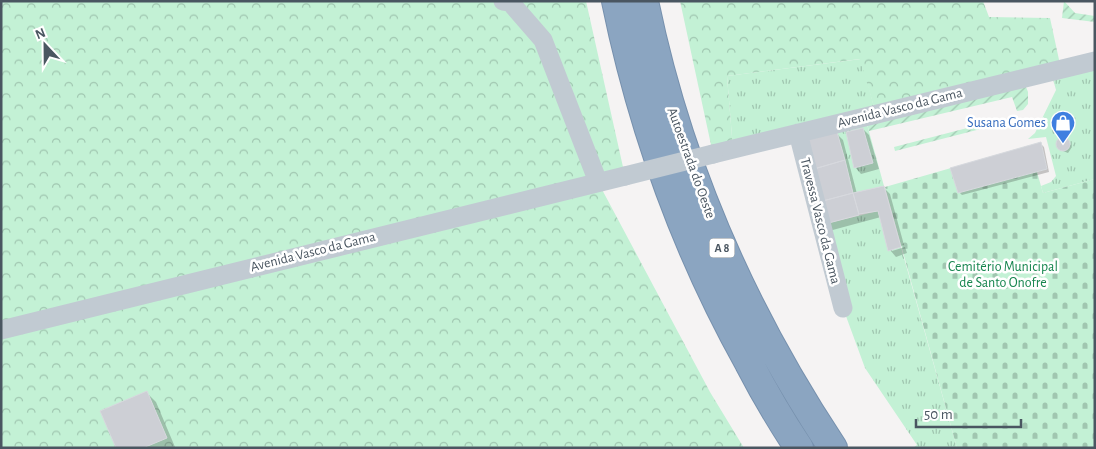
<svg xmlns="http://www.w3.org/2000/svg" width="1096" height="449" font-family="'Alegreya Sans',sans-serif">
	<defs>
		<pattern id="grass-tufts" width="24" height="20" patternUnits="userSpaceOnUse" patternTransform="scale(1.25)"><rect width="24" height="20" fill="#c3f1d5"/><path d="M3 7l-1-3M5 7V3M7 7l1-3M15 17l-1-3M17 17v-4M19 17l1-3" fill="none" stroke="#a0c6b0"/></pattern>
		<pattern id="forest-crowns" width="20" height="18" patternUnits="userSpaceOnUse" patternTransform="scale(1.25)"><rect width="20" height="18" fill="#c3f1d5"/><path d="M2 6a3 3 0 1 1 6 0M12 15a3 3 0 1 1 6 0" fill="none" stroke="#a0c6b0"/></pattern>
		<pattern id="cemetery-stones" width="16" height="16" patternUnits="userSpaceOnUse" patternTransform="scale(1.25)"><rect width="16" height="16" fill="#c3f1d5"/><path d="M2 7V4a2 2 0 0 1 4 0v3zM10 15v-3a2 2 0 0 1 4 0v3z" fill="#a0c6b0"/></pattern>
		<pattern id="garden-furrows" width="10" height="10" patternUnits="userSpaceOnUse" patternTransform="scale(1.25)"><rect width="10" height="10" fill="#c3f1d5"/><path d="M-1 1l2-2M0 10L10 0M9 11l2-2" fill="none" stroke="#a0c6b0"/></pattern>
	</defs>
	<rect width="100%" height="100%" fill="#f5f3f3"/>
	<path fill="url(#grass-tufts)" d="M861,59L876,114L865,117L884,186L853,193L835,124L733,149L727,76Z
		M1095,64V179L1043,193L1041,186L1051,182L1056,176L1046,137L1028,139L1035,133L1056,90L1051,72Z
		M878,211L888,251L901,247L957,448H913L917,445L865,368L843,308L821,225Z"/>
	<path fill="url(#forest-crowns)" d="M1,1H586L625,176L598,182L710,392L744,448H1Z
		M680,1H983L989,17L1050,18L1061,69L876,114L860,59L727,76L733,149L713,154Z"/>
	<path fill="url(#cemetery-stones)" d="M1041,142L1047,169L1037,172L1043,193L1095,179V448H957L885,187Z"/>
	<path fill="url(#garden-furrows)" d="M1064,1L1075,13L1095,16V22L1062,18Z
		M1023,79L1028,92V104L1023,110L1017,111L1012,97L869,131L865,117Z
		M1002,119L1004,123L895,151L894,147Z"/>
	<path fill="#0003" d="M863,129L869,135L879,169L861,174L855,167Z
		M837,134L843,140L857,194L884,188L890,194L904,245L892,249V251L905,247L907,253L896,257L890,250L881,217L829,231Z
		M1063,139H1066L1072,147L1068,153L1063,151L1058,145L1060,140Z
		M1041,144L1044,147L1049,172L962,195L959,192Z
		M147,393L156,402L175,447L117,448Z"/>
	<path fill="#cdcfd5" stroke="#d7d9de" d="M863,128L873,163L854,168L846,132Z
		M837,132L845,160L807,171L800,141Z
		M1056 144a7 7 0 1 1 14 0a7 7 0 1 1-14 0Z
		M1041,142L1047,169L958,193L950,168Z
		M845,160L853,193L815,203L807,171Z
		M884,186L901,247L888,251L878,211L859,214L853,193Z
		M853,193L859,215L821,225L815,203Z
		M147,391L167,438L143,448H116L100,411Z"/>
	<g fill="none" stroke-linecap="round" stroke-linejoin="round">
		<defs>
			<path id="highway" d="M616,1C642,128 686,250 749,363C764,392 781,421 799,448
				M644,1C677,162 742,311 833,448"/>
		</defs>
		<use href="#highway" stroke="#7690ad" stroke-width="30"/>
		<path stroke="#c1cad2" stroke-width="19" d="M503,1L510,2L543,40L598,182
			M798,133L843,308
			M713,154L1095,61
			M1,330L625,176"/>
		<use href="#highway" stroke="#8ba5c1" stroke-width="28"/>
		<path stroke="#c1cad2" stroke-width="19" d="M625,176L713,154"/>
	</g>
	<defs>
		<symbol id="shop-pin" viewBox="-11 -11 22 30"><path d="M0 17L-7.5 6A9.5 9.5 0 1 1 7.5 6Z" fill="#3f7fe0" stroke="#fff"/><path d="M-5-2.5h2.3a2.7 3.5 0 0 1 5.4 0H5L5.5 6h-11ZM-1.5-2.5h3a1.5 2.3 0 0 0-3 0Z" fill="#fff"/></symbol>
	</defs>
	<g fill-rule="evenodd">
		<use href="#shop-pin" x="1049" y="109" width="28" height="38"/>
	</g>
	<g text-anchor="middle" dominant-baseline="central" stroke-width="5" stroke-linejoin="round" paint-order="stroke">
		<rect fill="#fff" stroke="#808990" stroke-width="1" x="709.5" y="238.5" width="25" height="19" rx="4"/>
		<g font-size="12" font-weight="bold" fill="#4a5661">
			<text x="722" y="248">A 8</text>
		</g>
		<g font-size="14" fill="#4a5661" stroke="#fff">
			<text transform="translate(900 108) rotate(-14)">Avenida Vasco da Gama</text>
			<text transform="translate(691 163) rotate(70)">Autoestrada do Oeste</text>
			<text transform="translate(820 221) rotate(76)">Travessa Vasco da Gama</text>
			<text transform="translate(313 252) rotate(-14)">Avenida Vasco da Gama</text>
		</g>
		<g font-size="14" fill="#366cbe" stroke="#fff" text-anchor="end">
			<text x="1046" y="123">Susana Gomes</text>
		</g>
		<g font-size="14" fill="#17864f" stroke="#fff">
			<text x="1003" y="267">Cemitério Municipal<tspan x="1003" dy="16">de Santo Onofre</tspan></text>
		</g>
	</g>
	<rect width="1096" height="449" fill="none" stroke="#4a5661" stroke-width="5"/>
	<g transform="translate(45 45) rotate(338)" stroke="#ffffff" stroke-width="4" paint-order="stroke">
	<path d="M0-4L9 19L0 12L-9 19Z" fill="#4a5661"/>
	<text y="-8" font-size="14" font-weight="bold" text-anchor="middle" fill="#4a5661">N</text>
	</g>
	<path d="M916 419v8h105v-8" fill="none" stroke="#4a5661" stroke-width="2.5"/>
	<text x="924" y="419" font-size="15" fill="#4a5661" stroke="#ffffff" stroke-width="4" paint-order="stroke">50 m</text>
</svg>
